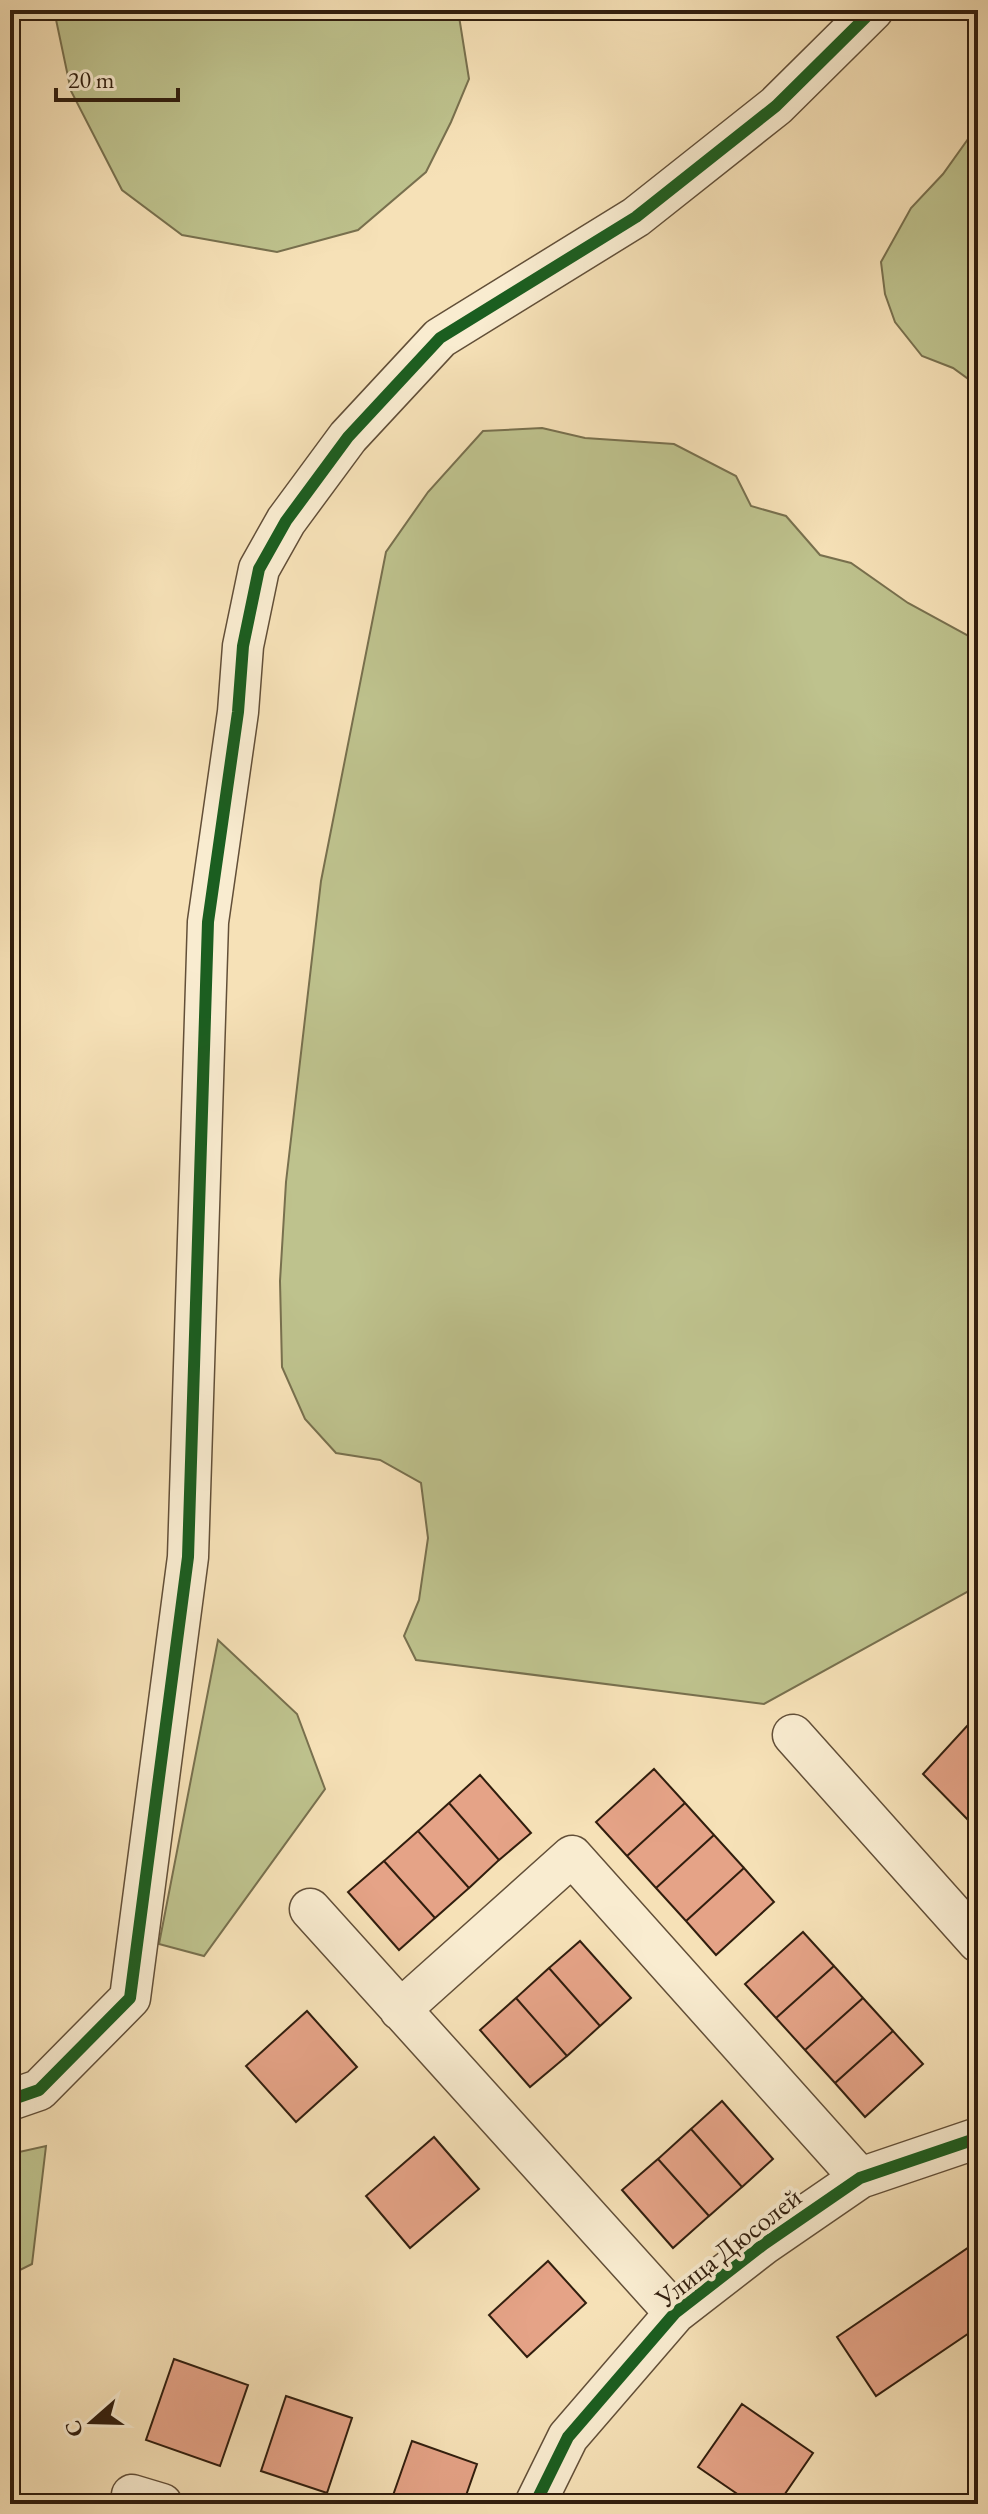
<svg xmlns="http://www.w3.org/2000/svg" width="988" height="2514" font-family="'EB Garamond',serif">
	<rect width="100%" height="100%" fill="#f6e1b7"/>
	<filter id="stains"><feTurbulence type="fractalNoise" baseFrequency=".0025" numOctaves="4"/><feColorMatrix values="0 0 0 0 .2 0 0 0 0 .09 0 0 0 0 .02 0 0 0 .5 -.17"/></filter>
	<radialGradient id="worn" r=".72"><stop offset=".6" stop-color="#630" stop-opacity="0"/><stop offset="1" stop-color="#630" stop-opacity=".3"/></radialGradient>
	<path fill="#bec28d" stroke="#78704e" stroke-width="2" d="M54,10H458L469,79L451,122L426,172L358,230L277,252L182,235L122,190L71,91Z
		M978,125V386L953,368L922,356L895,322L885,294L881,262L911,208L943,174Z
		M542,428L585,438L674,444L736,476L751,506L786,516L820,555L851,563L908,603L978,641V1586L764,1704L416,1660L404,1636L419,1600L428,1538L421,1483L380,1460L336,1453L305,1419L282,1367L280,1281L286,1182L321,881L386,552L428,492L483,431Z
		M218,1640L297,1714L325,1789L204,1956L159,1944Z
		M46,2146L32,2264L10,2275V2154Z"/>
	<path fill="#e5a387" stroke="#311e0e" stroke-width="2" d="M978,1714V1822L974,1826L923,1774Z
		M654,1769L685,1803L627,1856L596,1822Z
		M480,1775L531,1833L499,1860L449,1803Z
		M449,1803L499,1860L469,1888L418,1831Z
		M685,1803L714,1835L656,1888L627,1856Z
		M418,1831L469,1888L435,1918L384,1861Z
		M714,1835L744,1868L686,1921L656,1888Z
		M384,1861L435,1918L399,1950L348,1892Z
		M744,1868L774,1902L716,1955L686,1921Z
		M803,1932L834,1966L776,2018L745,1984Z
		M580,1941L631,1998L600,2026L549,1968Z
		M834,1966L863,1998L805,2050L776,2018Z
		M549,1968L600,2026L567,2056L516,1998Z
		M516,1998L567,2056L530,2087L480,2030Z
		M863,1998L893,2031L835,2083L805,2050Z
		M307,2011L357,2067L296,2122L246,2066Z
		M893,2031L923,2064L865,2117L835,2083Z
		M722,2101L773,2159L742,2187L691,2129Z
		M691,2129L742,2187L709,2216L658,2159Z
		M434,2137L479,2189L410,2248L366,2196Z
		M658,2159L709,2216L673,2248L622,2190Z
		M978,2241V2327L876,2396L837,2337Z
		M548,2261L586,2303L527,2357L489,2315Z
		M174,2359L248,2385L220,2466L146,2440Z
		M286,2396L352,2418L327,2493L261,2471Z
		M742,2404L813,2453L778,2504H752L698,2467Z
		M412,2441L477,2464L463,2504H390Z"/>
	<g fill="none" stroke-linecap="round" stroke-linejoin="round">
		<defs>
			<path id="minor" d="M793,1735L978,1942
				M310,1909L675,2313
				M400,2010L572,1856L860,2178
				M10,2100L39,2090L130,1998L188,1557L208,922L238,712L243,646L259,569L286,521L348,437L440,338L636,217L776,106L873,10
				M132,2495L162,2504
				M535,2504L568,2437L675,2313L764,2244L860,2178L978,2138"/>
		</defs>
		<use href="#minor" stroke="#624f38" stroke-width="43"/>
		<use href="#minor" stroke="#f9ecd0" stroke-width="40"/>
		<defs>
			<path id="cycleway" d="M10,2100L39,2090L130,1998L188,1557L208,922L238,712L243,646L259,569L286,521L348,437L440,338L636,217L776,106L873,10
				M535,2504L568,2437L675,2313L764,2244L860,2178L978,2138"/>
		</defs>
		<use href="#cycleway" stroke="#f9ecd0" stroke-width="17"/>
		<use href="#cycleway" stroke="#1b5e20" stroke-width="12"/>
	</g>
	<g text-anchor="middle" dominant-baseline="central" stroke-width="8" stroke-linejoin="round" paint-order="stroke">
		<g font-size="28" fill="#311e0e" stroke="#f9ecd0">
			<text transform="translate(728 2247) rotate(-38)">Улица Дюсолей</text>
		</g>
	</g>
	<rect width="988" height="2514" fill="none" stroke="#f6e1b7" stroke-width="40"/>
	<rect x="12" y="12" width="964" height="2490" fill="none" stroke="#311e0e" stroke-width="4"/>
	<rect x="20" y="20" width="948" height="2474" fill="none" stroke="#311e0e" stroke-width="2"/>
	<g transform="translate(92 2422) rotate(250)" stroke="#f9ecd0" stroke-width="6" paint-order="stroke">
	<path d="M0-6L14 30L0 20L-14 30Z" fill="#311e0e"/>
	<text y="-12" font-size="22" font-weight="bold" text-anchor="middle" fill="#311e0e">С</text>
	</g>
	<path d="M56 88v12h122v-12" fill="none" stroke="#311e0e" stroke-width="4"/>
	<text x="68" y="88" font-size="24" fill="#311e0e" stroke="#f9ecd0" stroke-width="6" paint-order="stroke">20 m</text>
	<rect width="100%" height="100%" filter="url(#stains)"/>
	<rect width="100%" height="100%" fill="url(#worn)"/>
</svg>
